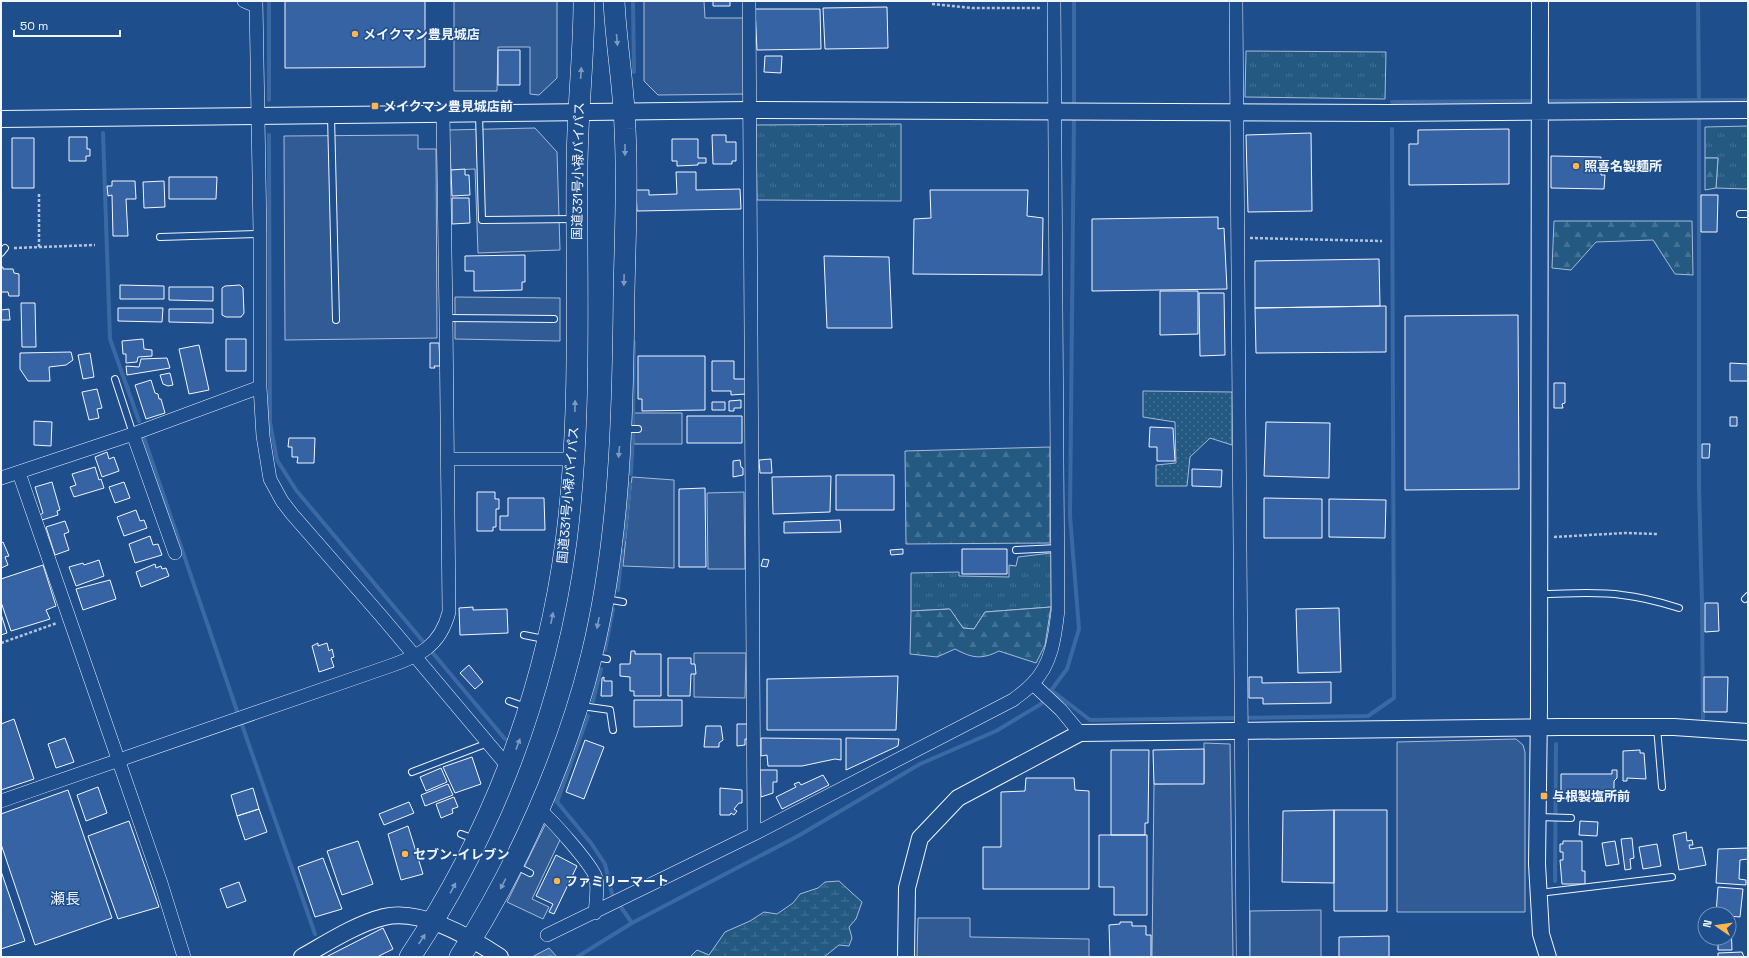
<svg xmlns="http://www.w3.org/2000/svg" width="1749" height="958" font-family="'Space Grotesk','Noto Sans JP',sans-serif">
	<defs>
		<pattern id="grass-tufts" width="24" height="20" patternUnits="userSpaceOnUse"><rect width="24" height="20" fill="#245a82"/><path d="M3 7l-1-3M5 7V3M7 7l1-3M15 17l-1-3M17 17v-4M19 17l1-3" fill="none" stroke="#447295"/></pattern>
		<pattern id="forest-firs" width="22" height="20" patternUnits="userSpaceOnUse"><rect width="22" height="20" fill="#245a82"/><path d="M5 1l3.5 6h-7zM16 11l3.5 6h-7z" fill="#447295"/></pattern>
		<pattern id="wetland-marsh" width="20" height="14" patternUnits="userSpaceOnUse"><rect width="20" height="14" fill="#245a82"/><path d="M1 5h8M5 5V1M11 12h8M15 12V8" fill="none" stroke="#447295"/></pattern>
		<pattern id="garden-dots" width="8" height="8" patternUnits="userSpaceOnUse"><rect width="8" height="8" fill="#245a82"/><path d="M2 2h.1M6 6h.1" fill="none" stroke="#447295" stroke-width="1.8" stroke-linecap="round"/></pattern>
		<pattern id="water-ripples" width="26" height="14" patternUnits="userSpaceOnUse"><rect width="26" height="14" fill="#3b69a3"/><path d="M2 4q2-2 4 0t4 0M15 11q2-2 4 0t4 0" fill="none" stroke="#587fb1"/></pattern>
	</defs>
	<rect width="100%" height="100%" fill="#1f4e8c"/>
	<path fill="url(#grass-tufts)" stroke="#a8bbd7" d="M1246,51L1386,52L1385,99L1245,97Z
		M901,124V201L757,200L756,125Z
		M1748,126V189L1716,188L1718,158H1705V127Z
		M1051,553V607L985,612L974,629L963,628L949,609L911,611V573L959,572V576L1009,577V565L1016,566L1018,557Z"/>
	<path fill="url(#forest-firs)" stroke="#a8bbd7" d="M1705,158H1718L1716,188L1705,190Z
		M1554,221H1692L1693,275L1675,274L1653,240L1596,242L1571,270L1552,268Z
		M1050,447V543L906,544L905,451Z
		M1051,607L1045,645L1036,663L999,651C981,660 972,658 955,649L937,657L910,654L911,611L950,609L963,628L974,629L985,612Z"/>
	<path fill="url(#wetland-marsh)" stroke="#a8bbd7" d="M839,881L862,902L856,919L849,927L852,938L849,946L839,945L824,957H690L697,950L709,955L725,932L750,921L764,912L777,914L793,903L800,894L818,888L825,882Z"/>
	<path fill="url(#garden-dots)" stroke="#a8bbd7" d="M1143,391L1232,392V445L1210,438L1190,457L1187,486H1156V465L1176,463L1175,422L1143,417Z"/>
	<path fill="#305b95" stroke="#a8bbd7" d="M454,1H557V78L539,95L530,94V47H498L497,91H454Z
		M644,1H704L705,18H744V94L658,95L644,81Z
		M535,128L557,152L560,250L478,253L475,169L451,170L449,130Z
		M418,135V149H436L437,338L285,340L284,136Z
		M455,297L560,298V341L455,339Z
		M634,413H682V444H634Z
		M632,477L674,480V568L623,566Z
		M744,492L745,569H708L707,493Z
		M694,653H746L745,698L694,697Z
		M1516,739L1523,745L1525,752V912H1397V742Z
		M1204,743L1230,744L1233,957H1152L1154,784L1204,783Z
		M546,823L560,840L532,899L549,907L543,919L507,902Z
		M1321,910V957H1250V911Z
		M918,918H970V937L1089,939V957H917Z"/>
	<path fill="url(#water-ripples)" stroke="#a8bbd7" d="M549,948L557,957H532Z"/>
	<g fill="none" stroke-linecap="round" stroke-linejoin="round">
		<path stroke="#3b69a3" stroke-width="4" d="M269,1V100
			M633,1L634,72
			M1698,1L1699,107
			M1542,101L1748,100
			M1392,102L1536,101
			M1074,109V1
			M1699,113V486L1702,603L1703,719
			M103,133L110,339L139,421
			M269,135L270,422L277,460L296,490L505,739
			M633,424L634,342
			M143,435L237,711
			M631,474L633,434
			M624,540L630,484
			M618,590L622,550
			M605,650L613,609
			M1051,690L1090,720L1368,716L1394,698L1392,129
			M593,701L601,669
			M241,722L315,934
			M553,797L591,843L605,864L612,894L632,923
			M557,802L588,716
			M1555,881L1556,744
			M577,957L632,923L798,836L920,764L996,731L1041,704L1067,669L1079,629L1070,516L1074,115"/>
	</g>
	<path fill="#3563a3" stroke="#f2f6ff" d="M285,1H425V67L285,68Z
		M713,1H730V6H713Z
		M887,7L888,48L825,49L823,8Z
		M755,9H820L821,49L757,50Z
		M498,50H520V85H498Z
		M765,56H782L781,73L764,72Z
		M1509,129V184L1409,185V144H1418V130Z
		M1311,133L1312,211L1248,212L1246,135Z
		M712,135H726V142H736V161H732V164H713Z
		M69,137H87V149H90V156H86V161H69Z
		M12,138H34V188H12Z
		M672,139H698V158H706V163H698V165L677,166V161H672Z
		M1551,156L1601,157V175H1605L1604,189L1551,188Z
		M465,169V175H469L470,195L452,196L451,170Z
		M676,172H696V190L740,189L741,209L637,211L636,190H649V195L677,194Z
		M169,177H217L216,199H169Z
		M112,181H135L136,199H126L128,236H113L112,195L108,196L107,186H112Z
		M164,181L165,207L144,208L143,182Z
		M930,190H1028L1027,216L1043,218L1042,275L913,274L914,219L931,218Z
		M1701,195H1718L1717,232H1701Z
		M452,198H469L470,223L452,224Z
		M1218,217V229L1224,228L1227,289L1092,291V219Z
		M525,255V282H522V290L474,291V271H465V256Z
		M824,256L889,257L892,328H827Z
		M1379,259L1380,306L1255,308V261Z
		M1,267H3V269H13L14,273L19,274V296H9L8,292H1Z
		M120,285L164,286V299H120Z
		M240,285L243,288L244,313L241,317H226L222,315V288L225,286Z
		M169,287H213V301L169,300Z
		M1160,291H1198V334L1160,335Z
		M1199,293H1224L1225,355L1200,356Z
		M21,303H35L36,347H22Z
		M1386,306V352L1256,353L1255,308Z
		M118,308H163L162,322L118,321Z
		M9,309L10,320H1V310Z
		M169,309H213V323L169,322Z
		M1518,315L1519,489L1405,490V316Z
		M143,339L144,349L152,350V356L138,357L137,362L126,363V354H123L122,341Z
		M226,339H246V371H226Z
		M430,343H439L440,366H434L435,368H430Z
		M199,345L209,390L189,394L179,349Z
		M71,352L73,360L66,365L49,367L50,381H28L20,369V353Z
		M90,353L94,377L83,379L78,355Z
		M638,356H705V410L642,411V399H638Z
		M167,358L170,368L127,375L126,366L139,367L141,359Z
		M712,361H734V379H746V394L731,395V391H712Z
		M1730,363L1748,364V381H1730Z
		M170,373L173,385L168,386L163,384L160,375Z
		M151,380L155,393L158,394L159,399H161L165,413L146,419L135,385Z
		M1554,383H1565V403L1562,404L1563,408H1554Z
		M97,389L102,408L97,409L99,418L89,420L82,392Z
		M741,400V408H734V411H729V401Z
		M712,402H725V410H712Z
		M687,416H742V443H687Z
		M1730,417H1737V426H1730Z
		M34,421L52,422L51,446L34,445Z
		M1266,422L1330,423L1329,478L1264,476Z
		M1150,427L1173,428L1175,461H1157V447H1149Z
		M289,438H315L314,463H297L298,457H292V447H288Z
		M1702,444H1710L1709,458H1702Z
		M107,452L109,459L114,457L119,471L102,477L95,457Z
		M771,459L772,473H760L759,460Z
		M740,460L741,467L743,468V475L733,477V461Z
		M95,467L99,480L101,479L104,488L74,497L70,487L76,485L72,474Z
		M1192,469L1222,470L1221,487L1192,486Z
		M836,475H894V510H836Z
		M831,476L830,512L773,514L772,477Z
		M52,482L60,510L57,511L58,515L42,520L40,515L43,513L35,487Z
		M124,482L130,498L115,503L109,487Z
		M705,488L706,567H679V489Z
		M477,492H495V499H499V509H496V527H493V531H477Z
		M508,498H544L545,530H500V516H508Z
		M1264,498L1322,499V538H1264Z
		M1329,499L1386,500L1385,538L1329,537Z
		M136,510L140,521L144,520L147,528L124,536L117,517Z
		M840,520L841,532L784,533V522Z
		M65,521L69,532L64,534L69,550L55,555L46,527Z
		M150,536L153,545L158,544L162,555L135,563L129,544Z
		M3,542L9,556L5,557L8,565L1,568V543Z
		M903,549V554L891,555L890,550Z
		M962,549H1007V574H962Z
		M763,559L769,560L767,567L761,566Z
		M99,560L104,576L76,586L69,567L83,563L84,565Z
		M155,564L156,568L161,566L162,569L166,568L169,576L141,587L136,572Z
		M43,565L56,606L46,610L50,619L11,631L1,602V579Z
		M110,580L116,599L83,610L76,589Z
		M1705,603H1718L1719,631L1705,632Z
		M473,607V610L507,609L508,633L460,635L459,608Z
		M1339,608L1341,672L1298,673L1296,609Z
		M1,614L7,633L1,635Z
		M318,643V646L327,643L329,651L332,649L334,657L331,658L334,667L319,672L312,646Z
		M631,651H635V654H661V696H634V691H630V677L620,676V664H630Z
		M668,658H691V664H695L696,674H691L690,696H668Z
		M469,665L483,682L475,689L460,673Z
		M898,676L896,730H767V679Z
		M604,677V681H612V696H601L602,678Z
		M1249,677H1262V683L1331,682V703L1263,704V698H1249Z
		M1704,677H1728L1727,712H1704Z
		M634,700H682V726L634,727Z
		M14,719L34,779L1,790V724Z
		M737,724H749V739H745V745L737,746Z
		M706,726H721L723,740L719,743V747H704Z
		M65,738L74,762L56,768L48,744Z
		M761,738L841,739V760L835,759L802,766H768L767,755L761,756Z
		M846,738L899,739L898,746L846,770Z
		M585,740L604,747L584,799L566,792Z
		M1204,749V784H1154L1153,750Z
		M1111,750H1149L1148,823H1145V835H1111Z
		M1640,750V753H1644L1646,779L1627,778V781H1623V751Z
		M472,757L481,784L455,793L443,767Z
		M441,768L447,782L426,791L420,777Z
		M760,770H777V782H773V793L761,797Z
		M1612,770H1617V778L1614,781V794L1567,793L1561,792V774H1612Z
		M823,775L829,785L782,809L776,797L796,787L794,784L799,782L801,785Z
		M1026,778H1074L1075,790L1089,791V889H983V847H1001V792L1025,791Z
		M448,784L453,795L425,806L421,795Z
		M98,787L107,813L86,821L77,795Z
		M253,788L259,809L237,816L231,795Z
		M720,788L742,790V803H739L734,809L737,811L734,815L731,813L730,815H720Z
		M68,790L112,918L35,945L1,844V814Z
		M454,797L458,807L452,809L453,813L441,818L436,804Z
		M409,802L414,813L384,825L379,814Z
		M259,809L267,832L245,840L237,816Z
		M1334,810H1387V911H1334Z
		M1334,810V883L1282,882L1283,811Z
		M129,821L159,907L118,919L88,836Z
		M1580,821L1598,822L1597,836L1579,835Z
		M408,826L423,874L401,880L388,834Z
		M1686,832L1687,841L1692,840L1693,845H1689L1690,849L1702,847L1706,865L1679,870L1673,835Z
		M1099,835H1147V915H1114V887H1099Z
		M1632,838L1634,858L1630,859L1631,869L1625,870L1621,839Z
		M358,841L373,884L342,895L327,851Z
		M1563,841H1582V871H1585V884H1562L1560,860H1563V852H1560V844H1563Z
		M1615,841L1619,864L1606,866L1602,843Z
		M1657,844L1661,866L1643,869L1639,847Z
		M1748,848V859L1740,860L1739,879L1746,880V885L1716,883L1718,849Z
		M556,855L577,866L554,914L549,912L553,904L536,896Z
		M323,858L342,909L315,917L298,867Z
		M1,871L25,941L1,949Z
		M239,882L246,901L227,908L220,889Z
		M1718,887L1743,889L1740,917L1729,916V914H1716Z
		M1120,922H1132V926H1146V935H1151V957H1110L1109,925L1120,924Z
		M1729,924H1731L1732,950H1718V938H1729Z
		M383,928L393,949L377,957H326Z
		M1389,936V957H1339V937Z
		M1742,952L1744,957H1718V953Z"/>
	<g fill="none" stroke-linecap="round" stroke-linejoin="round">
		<defs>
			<path id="service" d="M479,114L482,220L574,219
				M331,116L336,320
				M1740,214H1748
				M160,237L260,234
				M1,253L5,248
				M446,318L554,319
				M115,379L133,434
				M625,429H638
				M1016,550L1058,548
				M1539,594C1567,594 1595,591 1622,595C1642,597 1660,602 1679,608
				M606,599L623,602
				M1745,599L1748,596
				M524,635L544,639
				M595,657L607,659
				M509,701L526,707
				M582,706L610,710L613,730
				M1657,727L1662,787
				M412,772L488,743
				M1538,817L1571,818
				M461,834L474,839
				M516,866L530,873
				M1539,893L1672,877"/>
			<path id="minor" d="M244,1L256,6
				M256,1L260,234V387L263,436L270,479L282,501L292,514L382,617L509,768
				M749,1L754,834
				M1236,1L1243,957
				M133,434L175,553
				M448,459H573
				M19,473L161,883L184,957
				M1,478L133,434L260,387
				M1033,684L1061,710L1080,733
				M1,801L387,667C419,656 440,647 449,612L446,318L443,113
				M538,809C550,817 592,865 596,878C598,889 596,902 595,913
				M547,935L754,834L1013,700C1019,695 1027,690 1032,684C1052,665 1055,636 1058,610L1054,1"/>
			<path id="tertiary" d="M1540,1L1539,710L1537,864L1541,934L1548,957
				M1,119L750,110L1388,113L1748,110
				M302,957C327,943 356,924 384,917C421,908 470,937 500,957
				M906,957L907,888L920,838L958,798L1080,733L1560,727H1674L1748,732"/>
			<path id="trunk" d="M410,957C493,832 546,691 566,542C582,419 576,293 577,170C577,113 584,57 584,1
				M460,957C516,870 566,760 591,658C620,542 623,413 624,293C625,239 628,184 625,129C624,87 616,44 614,1"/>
		</defs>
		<use href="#service" stroke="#f2f6ff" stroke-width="8"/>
		<use href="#minor" stroke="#f2f6ff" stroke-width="14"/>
		<use href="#tertiary" stroke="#f2f6ff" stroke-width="18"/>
		<use href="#trunk" stroke="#f2f6ff" stroke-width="22"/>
		<path stroke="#b3c4dc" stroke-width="2.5" stroke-dasharray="3 2" stroke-linecap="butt" d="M932,4L973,8H1041
			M1250,238L1382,241
			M39,247V194
			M14,248L95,245
			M1747,435H1748
			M1554,537L1625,533L1657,534
			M1,643L57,623"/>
		<use href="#service" stroke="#1f4e8c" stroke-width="6"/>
		<use href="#minor" stroke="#1f4e8c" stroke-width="13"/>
		<use href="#tertiary" stroke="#1f4e8c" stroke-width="16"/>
		<use href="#trunk" stroke="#1f4e8c" stroke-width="21"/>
	</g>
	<defs><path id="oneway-solid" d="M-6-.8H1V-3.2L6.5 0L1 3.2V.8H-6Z"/></defs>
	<g fill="#7e9ac0">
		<use href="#oneway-solid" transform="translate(617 40) rotate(85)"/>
		<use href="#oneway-solid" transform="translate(581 73) rotate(-86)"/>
		<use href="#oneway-solid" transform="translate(625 150) rotate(90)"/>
		<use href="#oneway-solid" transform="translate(624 280) rotate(91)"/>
		<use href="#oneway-solid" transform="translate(575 406) rotate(-89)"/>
		<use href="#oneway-solid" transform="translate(619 452) rotate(95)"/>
		<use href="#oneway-solid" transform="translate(552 618) rotate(-79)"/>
		<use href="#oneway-solid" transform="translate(598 623) rotate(101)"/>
		<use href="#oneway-solid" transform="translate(518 744) rotate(-70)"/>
		<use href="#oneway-solid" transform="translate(503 884) rotate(117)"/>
		<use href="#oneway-solid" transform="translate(453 888) rotate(-62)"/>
		<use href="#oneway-solid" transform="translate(422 939) rotate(-56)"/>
	</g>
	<g fill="#ffb74d" stroke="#1f4e8c" stroke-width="1.5">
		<circle cx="355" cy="34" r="4"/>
		<rect x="371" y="102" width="8" height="8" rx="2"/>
		<circle cx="1576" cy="166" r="4"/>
		<rect x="1540" y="792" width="8" height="8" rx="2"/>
		<circle cx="405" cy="854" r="4"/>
		<circle cx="557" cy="881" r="4"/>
	</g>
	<g text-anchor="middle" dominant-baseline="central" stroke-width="3" stroke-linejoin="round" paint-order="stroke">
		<g font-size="13" font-weight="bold" fill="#f2f6ff" stroke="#1f4e8c" text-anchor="start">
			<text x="363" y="34">メイクマン豊見城店</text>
			<text x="383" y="106">メイクマン豊見城店前</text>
			<text x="1584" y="166">照喜名製麺所</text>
			<text x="1552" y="796">与根製塩所前</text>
			<text x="413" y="854">セブン-イレブン</text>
			<text x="565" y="881">ファミリーマート</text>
		</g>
		<g font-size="13" fill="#f2f6ff" stroke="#1f4e8c">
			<text transform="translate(578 171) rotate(-89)">国道331号小禄バイパス</text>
			<text transform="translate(568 495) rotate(-85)">国道331号小禄バイパス</text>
		</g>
		<g font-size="15" fill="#f2f6ff" stroke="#1f4e8c">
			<text x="65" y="898">瀬長</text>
		</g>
	</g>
	<rect width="1749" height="958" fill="none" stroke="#f2f6ff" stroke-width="4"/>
	<g transform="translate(1717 926) rotate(283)"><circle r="19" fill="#1f4e8c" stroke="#7391ba"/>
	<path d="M0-3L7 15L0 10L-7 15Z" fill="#ffb74d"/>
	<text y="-6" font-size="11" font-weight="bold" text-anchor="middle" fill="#f2f6ff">N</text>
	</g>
	<path d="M14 30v6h106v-6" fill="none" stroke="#f2f6ff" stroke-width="2"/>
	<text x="20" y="30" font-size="12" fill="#f2f6ff" stroke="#1f4e8c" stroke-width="3" paint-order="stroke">50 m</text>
</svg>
